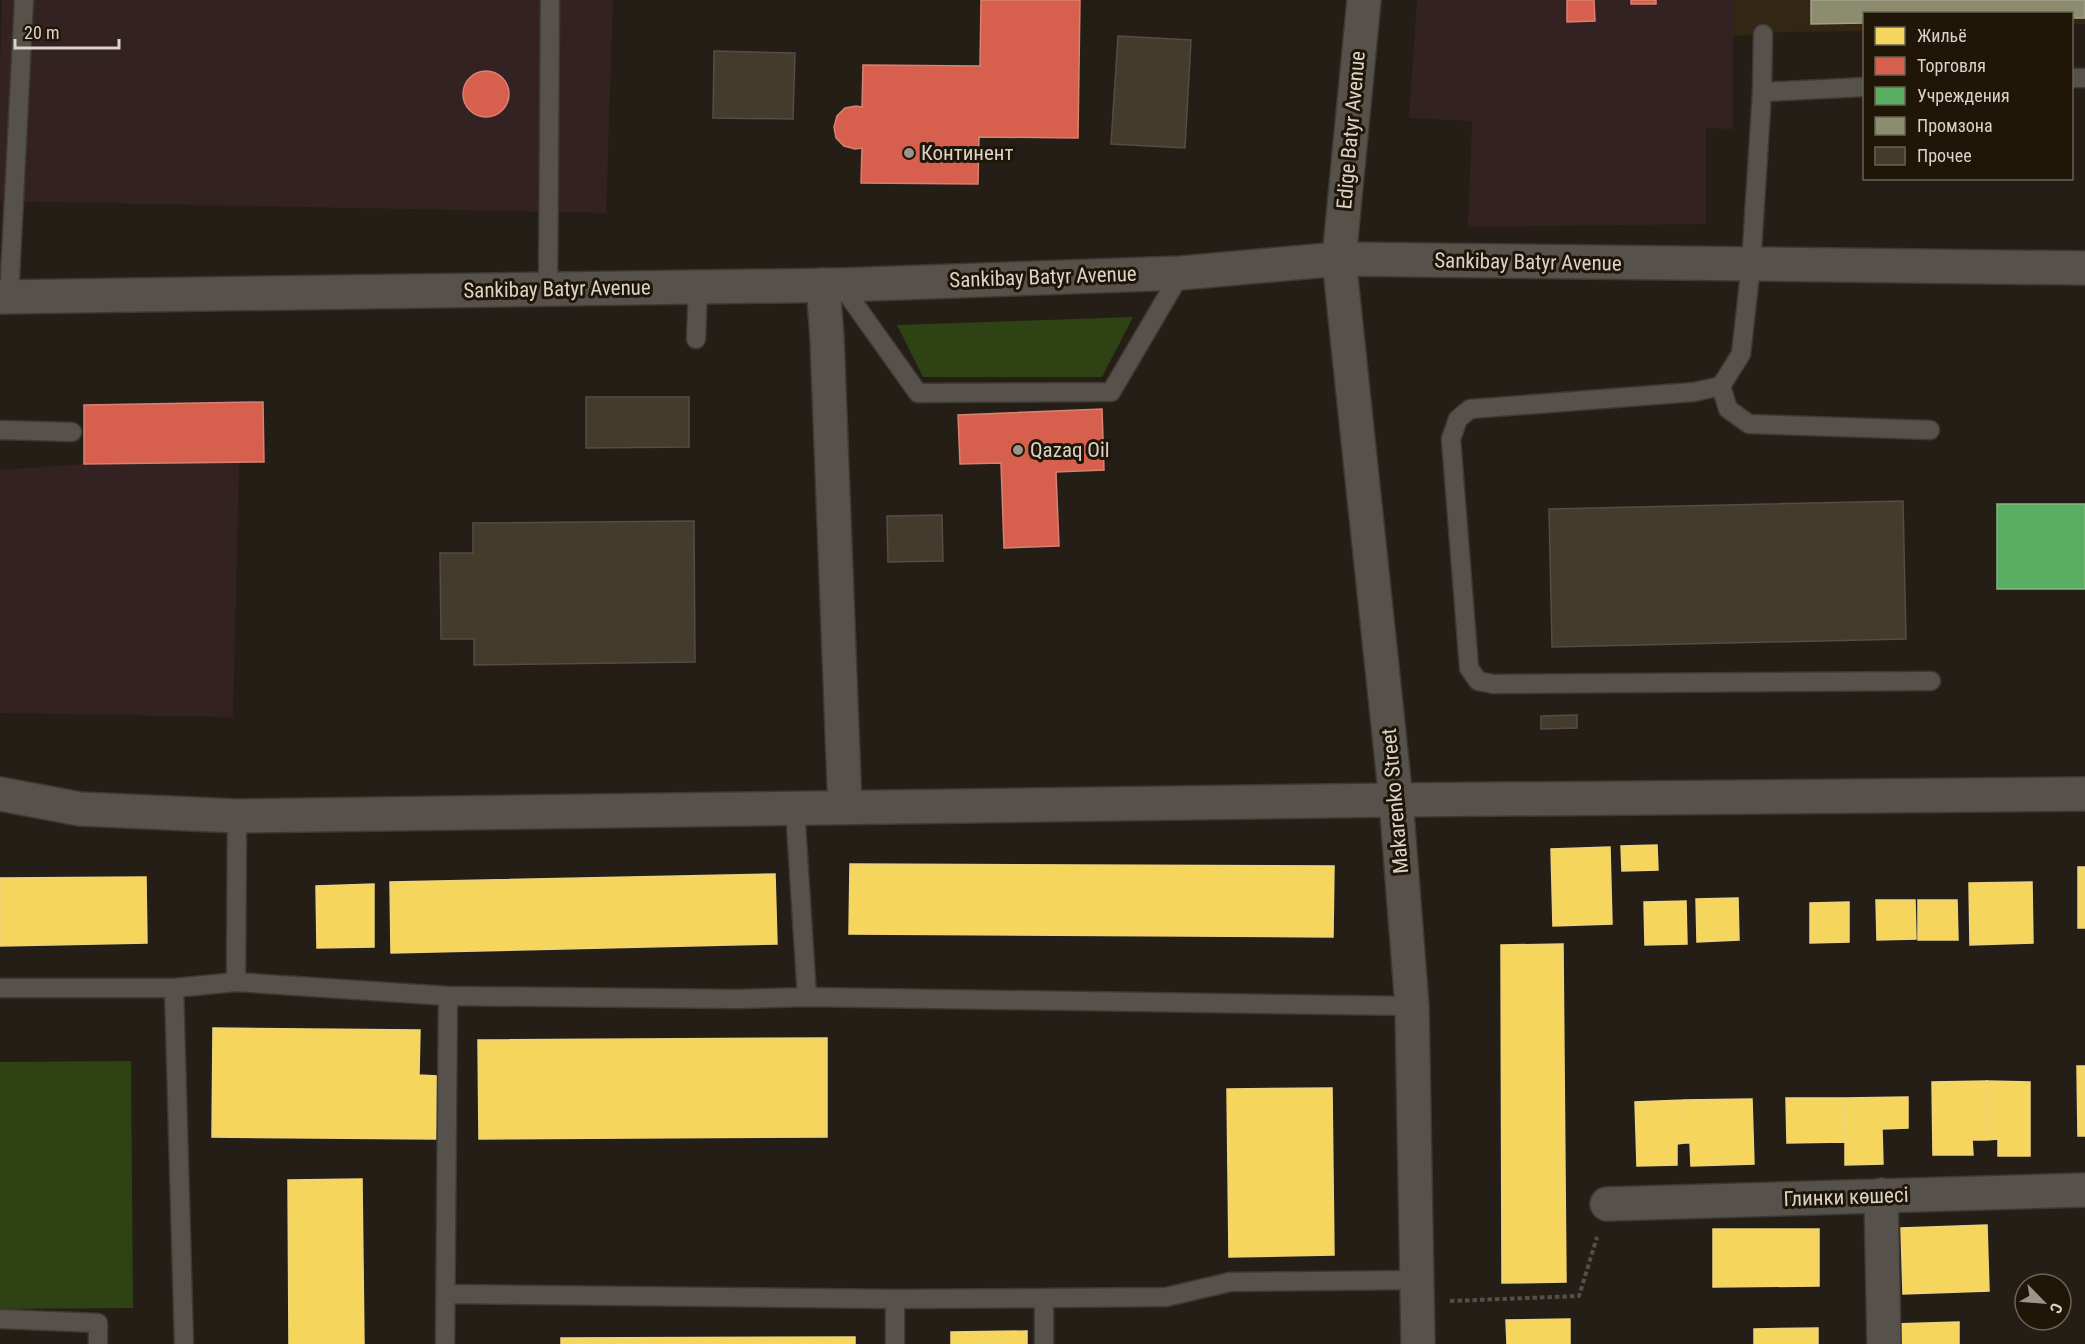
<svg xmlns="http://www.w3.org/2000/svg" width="2085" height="1344" font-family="'Roboto Condensed',sans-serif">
	<rect width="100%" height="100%" fill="#241e17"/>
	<path fill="#342222" d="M2,0H613L606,213L0,201V68Z
		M1417,0H1733V129L1706,128V224L1468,227L1472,121L1409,118Z
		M239,462L233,717L0,713V470L84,464Z"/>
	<path fill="#342614" d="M1733,0H2085V24H2072V14H1864V31L1784,32L1733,36Z"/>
	<path fill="#2e4214" d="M1133,317L1102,377H923L897,325Z
		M131,1061L133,1308L0,1309V1062Z"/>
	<path fill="#f6d55c" stroke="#eed47d" stroke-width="1.5" d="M1657,845L1658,870L1622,871L1621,846Z
		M1610,847L1612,924L1553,926L1551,849Z
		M850,864L1334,866L1333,937L849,934Z
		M2078,867H2085V928H2078Z
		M775,874L777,944L391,953L390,882Z
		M146,877L147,943L0,946V878Z
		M2032,882L2033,943L1970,945L1969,883Z
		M374,884V947L317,948L316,886Z
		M1738,898L1739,940L1697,942L1696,899Z
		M1876,900H1915L1916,939L1877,940Z
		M1918,900H1957L1958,940H1918Z
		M1686,901L1687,944L1645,945L1644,902Z
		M1849,902V942L1810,943V903Z
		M1563,944L1566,1282L1502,1283L1501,945Z
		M213,1028L420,1030L419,1075L437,1076L436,1139L212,1137Z
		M827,1038V1137L479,1139L478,1040Z
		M2077,1066H2085V1136H2078Z
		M1987,1081V1140H1972L1973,1155H1933L1932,1082Z
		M1987,1081L2030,1082V1156H1998V1139L1987,1140Z
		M1332,1088L1334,1255L1229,1257L1227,1089Z
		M1908,1097V1128L1882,1129L1883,1164L1845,1165V1098Z
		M1786,1098H1845L1844,1142L1787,1143Z
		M1752,1099L1754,1164L1691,1166L1690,1143H1684L1683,1100Z
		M1683,1100L1684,1143L1677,1144V1165L1637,1166L1635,1102Z
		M362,1179L364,1344H289L288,1180Z
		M1987,1225L1989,1291L1903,1294L1901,1228Z
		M1713,1229H1819V1286L1713,1287Z
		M1570,1319V1344H1507L1506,1320Z
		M1959,1322V1344H1893V1324Z
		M1818,1328V1344H1754V1329Z
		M1027,1331V1344H951V1332Z
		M855,1337V1344H561V1338Z"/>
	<path fill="#d6604d" stroke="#d78272" stroke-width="1.5" d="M981,0H1080L1078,138L979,137L978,184L861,183L862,148L855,149L844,146L836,138L834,127L837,116L845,108L856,106L862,107L863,65L980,66Z
		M1567,0H1594L1595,21L1567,22Z
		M1631,0H1656V4H1631Z
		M463 94a23 23 0 1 1 46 0a23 23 0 1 1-46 0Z
		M263,402L264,462L84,464V405Z
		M1102,409L1104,470L1056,472L1059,546L1004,548L1001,463L960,464L958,415Z"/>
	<path fill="#5aae61" stroke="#80b980" stroke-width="1.5" d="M1997,504H2085V589H1997Z"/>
	<path fill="#8c8c6e" stroke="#a3a18a" stroke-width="1.5" d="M1811,0H2085V18H2072V14H1864V23L1811,24Z"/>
	<path fill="#443b2d" stroke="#524d46" stroke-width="1.5" d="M1118,36L1191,40L1185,148L1111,144Z
		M714,51L795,53L793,119L713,118Z
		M586,397H689V447L586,448Z
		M1903,501L1906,639L1552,647L1549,509Z
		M942,515L943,561L888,562L887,516Z
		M694,521L695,662L474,665V639H441L440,553H473V523Z
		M1577,715V728L1541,729V716Z"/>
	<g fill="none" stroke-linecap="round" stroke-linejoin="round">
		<defs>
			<path id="service" d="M1763,34L1762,92L1751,265L1741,354L1721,386L1694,392L1470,409L1458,419L1451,439L1469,668L1478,681L1493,684L1931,681
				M2072,78H2085
				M1762,92L1864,87
				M841,285L918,393L1111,392L1181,273
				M548,289L550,0
				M9,297L24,0
				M696,339L698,286
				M1721,386L1728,409L1749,424L1930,430
				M0,430L72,432
				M795,809L807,997L1412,1006
				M236,982L237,816
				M0,988H174L236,982L448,996L738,999L807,997
				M174,988L184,1344
				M447,1294L895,1299
				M1044,1298L1166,1297L1230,1282L1417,1280
				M0,1319L98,1323V1344
				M445,1344L448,996
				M895,1344V1299L1044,1298V1344"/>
			<path id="minor" d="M823,285L827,338L845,808
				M0,794L80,809L237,816L1396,800L2085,794
				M1881,1195L1884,1344
				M1607,1204L2085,1190"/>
			<path id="tertiary" d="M1339,259L1396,800L1412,1006L1418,1344"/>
			<path id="secondary" d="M1339,259L1364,0
				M0,297L841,285L1181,273L1339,259L2085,268"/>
		</defs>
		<use href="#service" stroke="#3e3934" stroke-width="21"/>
		<use href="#minor" stroke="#3e3934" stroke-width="36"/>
		<use href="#tertiary" stroke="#3e3934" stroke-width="36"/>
		<use href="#secondary" stroke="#3e3934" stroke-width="36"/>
		<path stroke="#544f4a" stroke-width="4" stroke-dasharray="4.5 3" stroke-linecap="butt" d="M1450,1301L1579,1296L1597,1237"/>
		<use href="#service" stroke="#57514c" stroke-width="18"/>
		<use href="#minor" stroke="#57514c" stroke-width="33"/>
		<use href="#tertiary" stroke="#57514c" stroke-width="33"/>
		<use href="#secondary" stroke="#57514c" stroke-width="33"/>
	</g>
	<g fill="#9a948b" stroke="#201608" stroke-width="2">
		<circle cx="909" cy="153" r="6"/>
		<circle cx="1018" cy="450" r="6"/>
	</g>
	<g text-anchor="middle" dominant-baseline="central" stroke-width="6" stroke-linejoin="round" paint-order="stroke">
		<g font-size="21" fill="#dad3ca" stroke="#201608">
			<text transform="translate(1351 130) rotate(-85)">Edige Batyr Avenue</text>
			<text transform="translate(1528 262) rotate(1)">Sankibay Batyr Avenue</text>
			<text transform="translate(1043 277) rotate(-2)">Sankibay Batyr Avenue</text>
			<text transform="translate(557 289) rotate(-1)">Sankibay Batyr Avenue</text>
			<text transform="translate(1395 801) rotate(-95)">Makarenko Street</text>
			<text transform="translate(1846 1197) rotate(-2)">Глинки көшесі</text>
		</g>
		<g font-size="21" fill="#dad3ca" stroke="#201608" text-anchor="start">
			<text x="921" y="153">Континент</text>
			<text x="1030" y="450">Qazaq Oil</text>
		</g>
	</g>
	<rect x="1863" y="12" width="210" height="168" fill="#201608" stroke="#6a6256" stroke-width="1.5"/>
	<rect x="1875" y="27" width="30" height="18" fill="#f6d55c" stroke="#6a6256" stroke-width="1.5"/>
	<text x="1917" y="42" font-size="18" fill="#dad3ca">Жильё</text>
	<rect x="1875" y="57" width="30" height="18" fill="#d6604d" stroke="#6a6256" stroke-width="1.5"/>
	<text x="1917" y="72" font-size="18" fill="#dad3ca">Торговля</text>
	<rect x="1875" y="87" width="30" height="18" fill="#5aae61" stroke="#6a6256" stroke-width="1.5"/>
	<text x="1917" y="102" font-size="18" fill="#dad3ca">Учреждения</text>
	<rect x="1875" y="117" width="30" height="18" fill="#8c8c6e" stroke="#6a6256" stroke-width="1.5"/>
	<text x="1917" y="132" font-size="18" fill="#dad3ca">Промзона</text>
	<rect x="1875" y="147" width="30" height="18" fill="#443b2d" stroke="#6a6256" stroke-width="1.5"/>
	<text x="1917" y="162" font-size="18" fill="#dad3ca">Прочее</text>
	<g transform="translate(2043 1302) rotate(115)"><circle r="28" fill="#201608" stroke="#6a6256" stroke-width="1.5"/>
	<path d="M0-4.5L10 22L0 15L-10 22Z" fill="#9a948b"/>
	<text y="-9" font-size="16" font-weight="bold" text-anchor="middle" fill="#dad3ca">С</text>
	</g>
	<path d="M15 39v9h104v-9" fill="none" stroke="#dad3ca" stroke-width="3"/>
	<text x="24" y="39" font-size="18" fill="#dad3ca" stroke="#201608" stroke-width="4.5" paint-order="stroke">20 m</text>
</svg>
